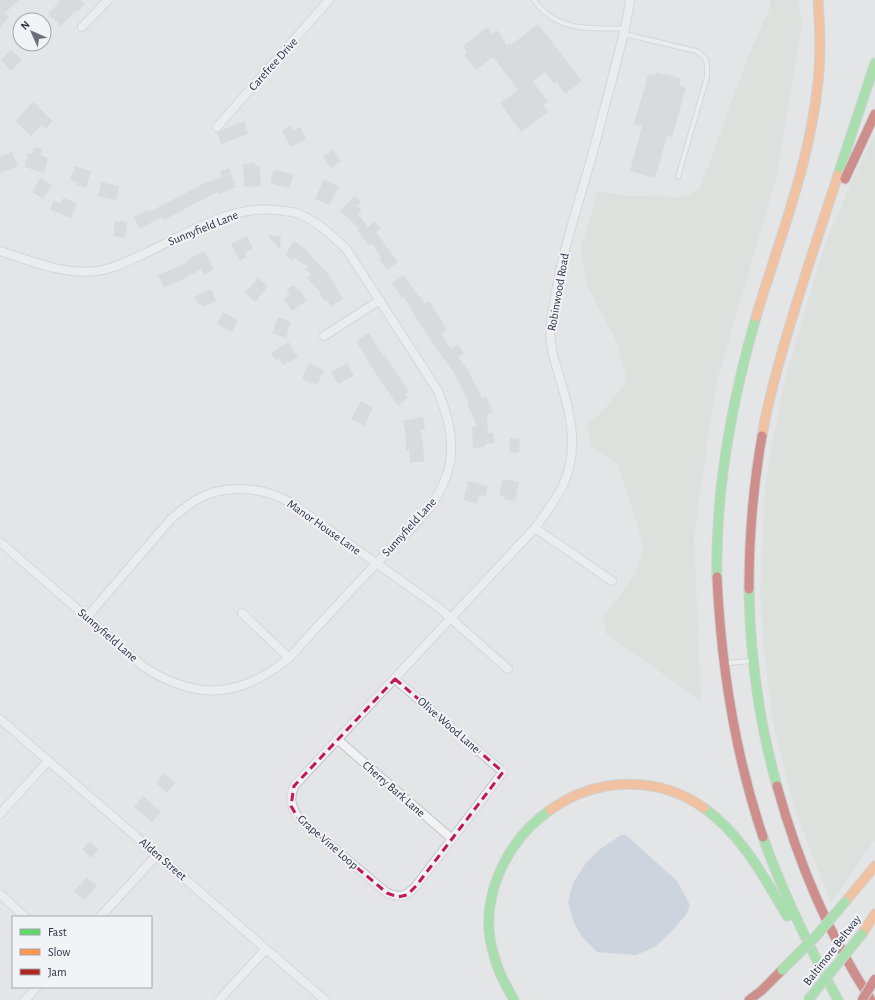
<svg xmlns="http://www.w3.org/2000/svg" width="875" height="1000" font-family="'Alegreya Sans',sans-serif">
	<rect width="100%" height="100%" fill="#e3e5e7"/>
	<path fill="#d2dbd3" d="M770,0H798L802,22L776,179L716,384L694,537L701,701L605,633L604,616L635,575L644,547L618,465L590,446L588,423L601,413L627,381L617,343L586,283L581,248L598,191L625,196L684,197L700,188L748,57L770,8Z
		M875,134V839L831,902L795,811L774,728L764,653L760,594L765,485L784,382L824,247L849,187Z"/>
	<path fill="#b3bed1" d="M621,835H626L677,881L690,905L685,916L673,930L655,947L636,955L597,952L583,938L574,923L568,902L573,883L586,863L599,850Z"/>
	<path fill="#cbcdd0" d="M0,0H19L5,13L9,17L0,27Z
		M61,0H81L85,4L77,12L76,10L61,26L48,14Z
		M538,24L582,81L565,94L557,82L554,84L545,72L533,81L548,102L543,105L548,112L521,132L500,103L518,90L493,57L476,70L464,54L467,52L463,46L487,27L492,34L497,30L507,45L510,43L511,45Z
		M11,50L22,60L11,71L1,60Z
		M656,72L681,78L679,86L686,88L672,137L667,136L655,178L630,171L642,126L634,124L648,74L655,76Z
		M33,102L53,121L46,129L42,125L31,136L15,121Z
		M244,121L248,134L221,144L217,132Z
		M290,126L293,131L300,127L306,139L290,147L282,130Z
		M34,147L42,149L40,155L48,158L44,173L24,167L28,153L32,154Z
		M333,150L341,161L331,168L323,157Z
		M12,152L18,166L0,173V157Z
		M255,163V166H260L261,186L244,187L243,164Z
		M75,166L91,171L86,188L77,185L78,183L70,180Z
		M229,168L236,187L218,194L217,192L164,220L162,217L139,229L134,217L148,210L149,212L203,184L222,177L220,171Z
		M274,170L294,174L290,188L270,183Z
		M40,178L52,185L43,199L32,192Z
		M324,179L339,186L330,204H327L315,199Z
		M101,182L119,186L116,200L98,196Z
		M354,196L361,202L357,206L362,210L358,214L368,227L375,221L381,228L376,232L398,262L387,270L379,259L381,257L372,244L369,246L357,230L359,228L340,211Z
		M63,198L77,203L71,218L50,210L53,201L61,203Z
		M115,221L127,222L125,238L113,236Z
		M267,235L281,236L280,249Z
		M247,236L253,249L245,253L247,257L240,261L231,244Z
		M294,241L308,251L307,252L328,273L343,299L331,306L327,300L324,301L320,294L321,293L307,278L311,275L305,269L308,267L294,258L292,261L286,255V253Z
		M205,251L214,269L204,275L201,269L182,280L164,288L158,275L188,262L187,260Z
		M404,275L419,297L420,296L425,303L429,301L447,330L441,334L451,349L458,345L464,353L458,357L468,370L482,398L486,396L493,412L487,414L488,433H493L494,443L485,444V447L473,448L472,427H477L467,403L469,402L452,369H451L417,320L404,297L402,298L392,283Z
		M258,278L268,286L255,302L245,293Z
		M294,285L298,290L299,289L307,300L292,311L284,299L290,295L286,290Z
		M211,289L216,301L203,307L201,303L198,304L194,297Z
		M223,312L238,320L232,332L217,324Z
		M278,317L291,322L286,338L272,333Z
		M369,333L383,356L385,355L409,391L405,394L408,398L398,406L371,366L356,341Z
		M289,342L298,357L283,365L279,358L276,360L271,353Z
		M347,363L354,376L338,384L331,372Z
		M309,364H312L324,371L317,385L312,382L311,384L303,379V376Z
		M361,401L373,408L364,426L351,419Z
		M423,417L425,429L420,430L423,443L424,462H410L409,450H406V436L403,421Z
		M510,438L520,439L519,453L509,452Z
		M503,479L519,482L515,501L504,499L505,496L499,495Z
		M468,481L488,486L485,497L479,495L477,504L463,500Z
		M164,773L175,783L167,793L156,783Z
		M143,796L161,812L152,822L134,807Z
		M90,841L99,850L91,858L82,849Z
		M87,877L97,886L84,900L74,891Z"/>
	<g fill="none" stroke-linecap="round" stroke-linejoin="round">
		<defs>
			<path id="lane" d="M534,0C557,32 590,29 625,28
				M624,34L696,51C709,59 707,63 707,77L678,177
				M728,663L751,661"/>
			<path id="street" d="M82,27L108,0
				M217,127L329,0
				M0,251C32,261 63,275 97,271C115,269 131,259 148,252C189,232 236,202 284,211C289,212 295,212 299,214C318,222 333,236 347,250L438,391C449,419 457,447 446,477C434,512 401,537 376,564C346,595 318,626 289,658C240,698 197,701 144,667L0,542
				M324,336L380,300
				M535,528L612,581
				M242,613L289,658
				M87,617L171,519C179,512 187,506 196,500C222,485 259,486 285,500C290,502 295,506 300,509L438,607L508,669
				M395,679L503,772L416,886C405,897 402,898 387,893L298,818C291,805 289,800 294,786L535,528C545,514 556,500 563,485C579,451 571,415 561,382C555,362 548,343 551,323C558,265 576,211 592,156C599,130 605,105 612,80C618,53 627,27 630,0
				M0,719L325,1000
				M337,739L451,838
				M0,814L48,761
				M0,894L25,917
				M100,917L157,855
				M25,1000L37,987
				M219,1000L266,949"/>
			<path id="fast" d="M838,175L875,63
				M717,577C715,490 732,401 756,317
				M749,589C750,656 759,722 777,786
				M704,808C742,835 764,877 787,916
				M763,837C783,894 809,947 838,1000
				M514,1000C505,984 497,970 493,952C478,899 506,841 550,810"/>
			<path id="slow" d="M756,317C779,240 810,163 818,82C821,55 820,27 818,0
				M762,436C769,395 781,354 793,315C807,268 823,222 838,175
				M550,810C596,777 658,775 704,808
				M845,902L875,866
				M862,934L875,914"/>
			<path id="jam" d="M845,179L875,114
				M717,577C721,665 735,754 763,837
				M749,589C749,537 753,487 762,436
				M777,786C798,862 828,934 871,1000
				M749,1000L761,991L782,970"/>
		</defs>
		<use href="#lane" stroke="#c1c3c5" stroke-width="6"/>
		<use href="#street" stroke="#c1c3c5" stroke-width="10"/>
		<use href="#fast" stroke="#b5b8bc" stroke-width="11"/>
		<use href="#slow" stroke="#b5b8bc" stroke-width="11"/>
		<use href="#jam" stroke="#b5b8bc" stroke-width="11"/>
		<use href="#lane" stroke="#f2f3f5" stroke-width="4"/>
		<use href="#street" stroke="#f2f3f5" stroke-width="8"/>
		<use href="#fast" stroke="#63d668" stroke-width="9"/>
		<use href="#slow" stroke="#ff974d" stroke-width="9"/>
		<use href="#jam" stroke="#b3261e" stroke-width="9"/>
		<defs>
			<path id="fast-bridge" d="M782,970L817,935L845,902
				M808,1000L862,934"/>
			<path id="jam-bridge" d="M862,1000L875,979"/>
		</defs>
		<use href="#fast-bridge" stroke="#b5b8bc" stroke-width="11" stroke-linecap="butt"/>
		<use href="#jam-bridge" stroke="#b5b8bc" stroke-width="11" stroke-linecap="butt"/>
		<use href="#fast-bridge" stroke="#63d668" stroke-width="9"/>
		<use href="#jam-bridge" stroke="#b3261e" stroke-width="9"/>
	</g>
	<path d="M0 0H875V1000H0ZM395,679L503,772L416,886L407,895L398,897L387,893L298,818L291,806L294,786Z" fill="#e3e5e7" fill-opacity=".55" fill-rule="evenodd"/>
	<path fill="none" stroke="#c2185b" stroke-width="3" stroke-dasharray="8 5" stroke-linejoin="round" d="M395,679L503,772L416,886L407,895L398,897L387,893L298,818L291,806L294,786Z"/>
	<g text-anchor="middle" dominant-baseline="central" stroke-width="4" stroke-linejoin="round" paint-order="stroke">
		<g font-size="12" fill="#2a3040" stroke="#f1f3f7">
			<text transform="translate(273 64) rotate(-48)">Carefree Drive</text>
			<text transform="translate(203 228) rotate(-22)">Sunnyfield Lane</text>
			<text transform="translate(558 292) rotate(-80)">Robinwood Road</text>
			<text transform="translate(324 527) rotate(35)">Manor House Lane</text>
			<text transform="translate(409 527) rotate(-48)">Sunnyfield Lane</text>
			<text transform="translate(108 635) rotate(41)">Sunnyfield Lane</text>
			<text transform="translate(449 725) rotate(41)">Olive Wood Lane</text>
			<text transform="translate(394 789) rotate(41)">Cherry Bark Lane</text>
			<text transform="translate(328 842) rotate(41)">Grape Vine Loop</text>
			<text transform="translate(163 859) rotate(41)">Alden Street</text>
			<text transform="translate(832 950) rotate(-52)">Baltimore Beltway</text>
		</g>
	</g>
	<rect x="12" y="916" width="140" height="72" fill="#f1f3f7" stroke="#a1a5ae"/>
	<rect x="20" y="929" width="20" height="6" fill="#63d668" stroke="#a1a5ae"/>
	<text x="48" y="936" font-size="12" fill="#2a3040">Fast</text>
	<rect x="20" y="949" width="20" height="6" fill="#ff974d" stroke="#a1a5ae"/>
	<text x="48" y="956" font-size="12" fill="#2a3040">Slow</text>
	<rect x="20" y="969" width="20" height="6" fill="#b3261e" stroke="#a1a5ae"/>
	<text x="48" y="976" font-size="12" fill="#2a3040">Jam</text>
	<g transform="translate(32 32) rotate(315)"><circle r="19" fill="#f1f3f7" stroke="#a1a5ae"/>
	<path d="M0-3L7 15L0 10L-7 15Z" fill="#6b6f7a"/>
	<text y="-6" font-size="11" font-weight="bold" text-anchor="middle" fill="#2a3040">N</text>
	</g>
</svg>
